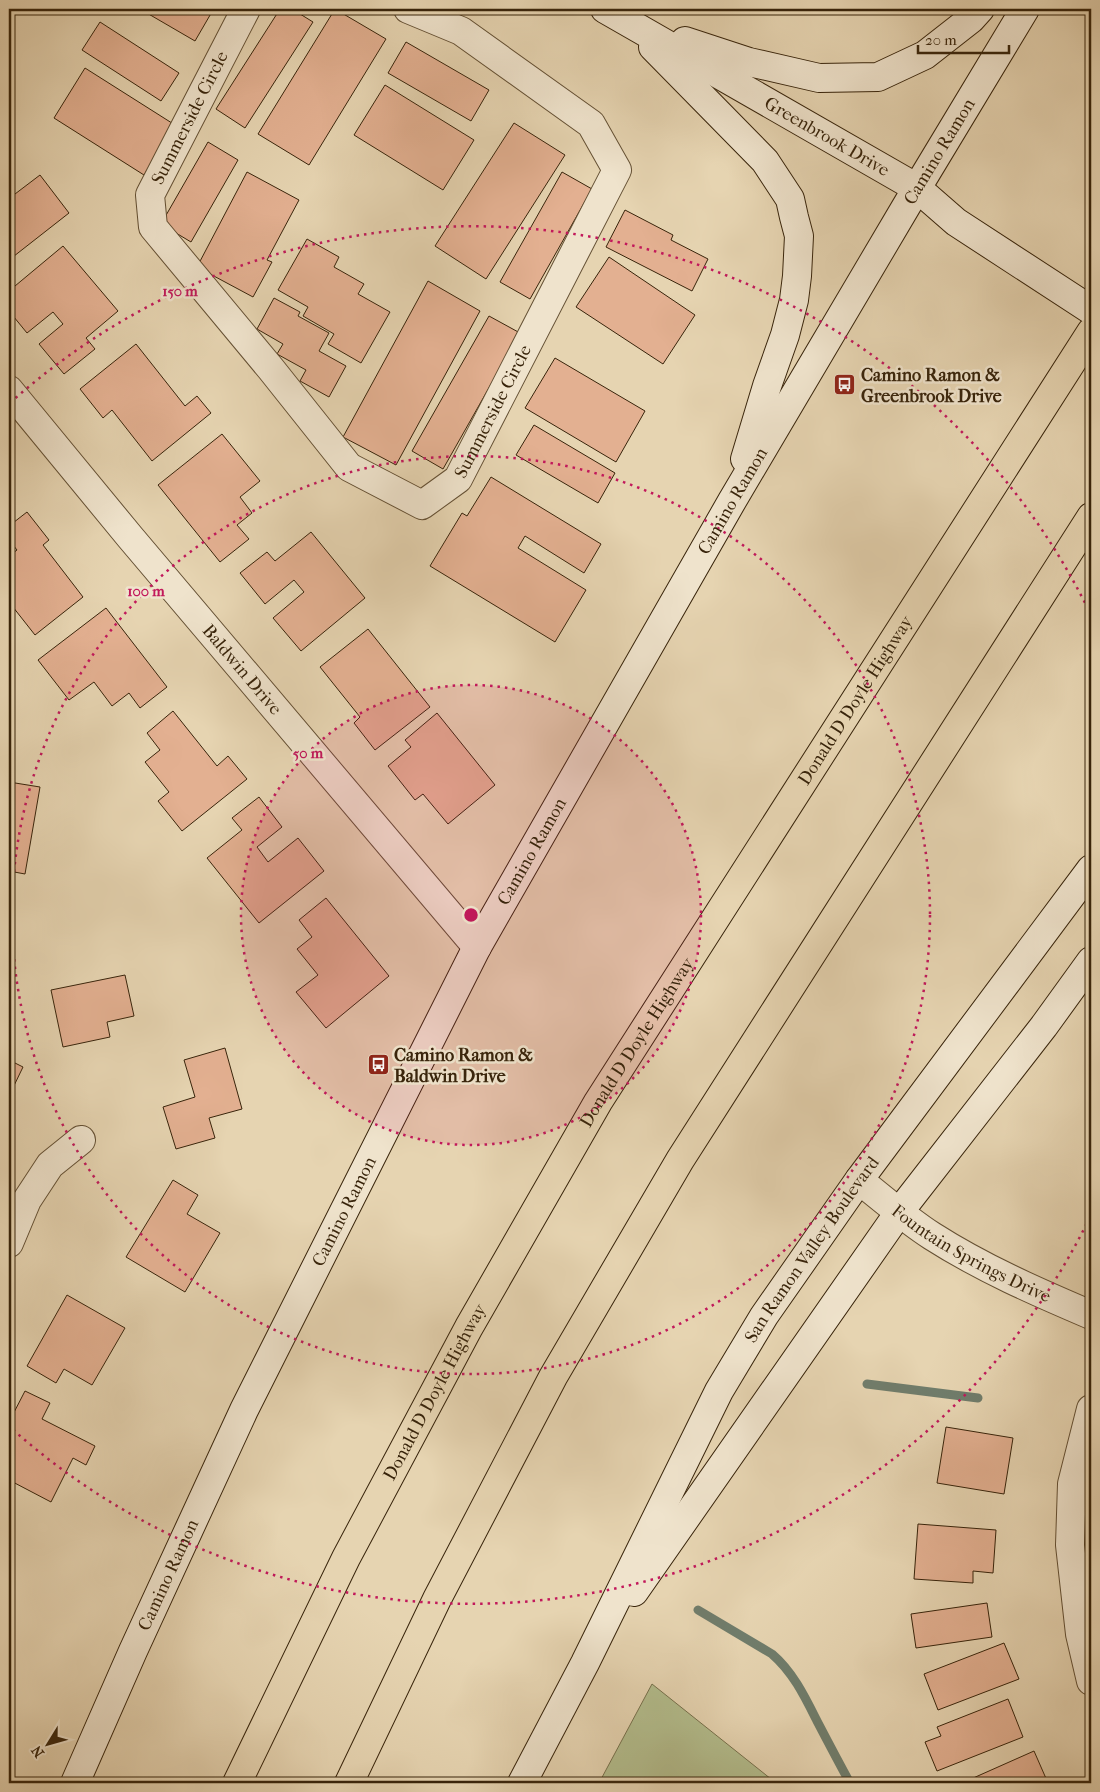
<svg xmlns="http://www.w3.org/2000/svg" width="1100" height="1792" font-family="'IM FELL French Canon',serif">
	<rect width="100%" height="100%" fill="#e6d4b1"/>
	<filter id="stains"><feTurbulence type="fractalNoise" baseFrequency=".004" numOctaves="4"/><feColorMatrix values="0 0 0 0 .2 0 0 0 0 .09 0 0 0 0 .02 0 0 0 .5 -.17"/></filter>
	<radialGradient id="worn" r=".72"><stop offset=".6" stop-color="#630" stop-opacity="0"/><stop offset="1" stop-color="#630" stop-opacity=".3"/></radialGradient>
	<path fill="#b3bd8d" stroke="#76704c" d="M652,1684L776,1783H599Z"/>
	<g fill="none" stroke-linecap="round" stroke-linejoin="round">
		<path stroke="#707d6c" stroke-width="9" d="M867,1384L978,1398
			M698,1610L772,1654C793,1672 805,1697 817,1721C828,1742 839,1763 850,1783"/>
	</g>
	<path fill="#e3b091" stroke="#38240b" d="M140,9H210L213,10L195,41Z
		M280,9H292L313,22L245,128L216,109Z
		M335,9L386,39L309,165L258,134Z
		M100,22L179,73L161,101L82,50Z
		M406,42L489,90L471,121L388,73Z
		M85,68L175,125L144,175L54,118Z
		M385,85L474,140L443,190L354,135Z
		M514,123L565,155L486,279L435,246Z
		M208,142L238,160L191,242L161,224Z
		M247,172L299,200L267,260L272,262L253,297L197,267Z
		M562,172L592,189L530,299L500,282Z
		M40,175L69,213L9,260V187L15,194Z
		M625,210L673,235L671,240L708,259L692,291L606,247Z
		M307,239L339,257L334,267L364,284L358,294L390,312L361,363L328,344L334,334L303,316L308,307L278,290Z
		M63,246L118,311L86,338L95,349L64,374L39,344L63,324L53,312L27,333L9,311V291Z
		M609,257L695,315L663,364L576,307Z
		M428,281L480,311L396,465L343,437Z
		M274,298L300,312L298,316L329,333L319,351L346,366L329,397L300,381L306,370L277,354L283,344L257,329Z
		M489,316L520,333L443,469L412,451Z
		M136,344L185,406L197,396L211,413L152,461L112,410L103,418L80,389Z
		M555,358L645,411L616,462L525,408Z
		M534,425L615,473L598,503L516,455Z
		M222,434L260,481L240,497L252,513L237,525L249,539L220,562L158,485Z
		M491,477L601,544L584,573L525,536L518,548L586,590L555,642L430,566L462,513L467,516Z
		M27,512L49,540L43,545L83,597L35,635L9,602V556L17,550L9,540V526Z
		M311,532L365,598L301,651L273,618L304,592L294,580L265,604L240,573L267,552L275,561Z
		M106,608L167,687L140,708L129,693L112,706L94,682L69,700L38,660Z
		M368,629L430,707L375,750L354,723L360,717L320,667Z
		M173,711L217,766L228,756L247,779L182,831L158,801L169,792L145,762L160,750L147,733Z
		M437,713L495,785L448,824L423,794L415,800L388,766L411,747L405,740Z
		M9,782L40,787L25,874L9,871Z
		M259,797L282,827L257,847L268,862L298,838L324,871L259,923L207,858L242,830L232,818Z
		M326,898L389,976L326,1028L296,992L318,975L297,949L312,937L299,920Z
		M125,975L134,1016L107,1022L110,1037L63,1047L51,990Z
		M225,1048L242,1109L209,1118L215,1138L176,1149L163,1107L195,1097L184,1060Z
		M9,1060L23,1067L9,1096Z
		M173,1180L198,1195L187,1214L220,1233L185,1292L126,1257Z
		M67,1295L125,1328L92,1385L64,1369L56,1383L27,1366Z
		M25,1391L50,1403L42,1419L95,1446L86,1465L73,1458L51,1502L9,1480V1422Z
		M946,1427L1013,1438L1004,1494L937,1483Z
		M918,1524L996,1530L993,1573L973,1571V1583L914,1579Z
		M987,1603L992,1637L916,1648L911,1614Z
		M1004,1643L1019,1679L938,1710L924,1674Z
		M1008,1699L1023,1737L937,1771L925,1742L941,1736L937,1727Z
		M1034,1751L1048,1783H962Z"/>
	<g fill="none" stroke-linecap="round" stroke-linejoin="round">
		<defs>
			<g id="street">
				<path id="s1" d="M246,9L150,195L153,227L271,369L349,467L422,505L458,479L617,170L591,124L461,31L408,9"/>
				<path id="s2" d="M9,390L130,537L477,947"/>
				<path id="s3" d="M859,1180C883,1199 907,1220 932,1236C982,1268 1037,1292 1091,1315"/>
				<path d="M9,1243L27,1200L50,1165L81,1140"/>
				<path d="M1091,1409L1072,1484L1070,1545L1080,1634L1091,1681"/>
			</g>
			<g id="secondary">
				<path id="s4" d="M605,9L917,188L956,222L1091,310"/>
				<path d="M685,41L749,62L819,78L878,77L925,55L971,19L980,9"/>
				<path d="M653,47L765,161L790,199L794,217L799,236L797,276L794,300L785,335L767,386L745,459"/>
				<path d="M634,1592L900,1211L1044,1026L1091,961"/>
				<path id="s5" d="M75,1783L133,1651L244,1410L477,947L732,501L917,188L1025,9"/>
				<path id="s6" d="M522,1783L585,1663L719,1391L764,1316L859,1180L1091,869"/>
			</g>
			<g id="highway">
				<path id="s7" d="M237,1783L346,1558L469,1327L598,1102L1091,332"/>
				<path d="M349,1783L437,1599L553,1377L680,1160L1091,517"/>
			</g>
		</defs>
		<use href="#street" stroke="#645034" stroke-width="30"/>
		<use href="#secondary" stroke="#38240b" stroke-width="30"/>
		<use href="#highway" stroke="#38240b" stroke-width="30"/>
		<use href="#street" stroke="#efe3cc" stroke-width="28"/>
		<use href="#secondary" stroke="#efe3cc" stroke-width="28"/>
		<use href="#highway" stroke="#e6d4b1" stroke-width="28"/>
	</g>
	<circle cx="471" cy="915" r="230" fill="#c2185b" fill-opacity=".12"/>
	<g fill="none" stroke="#c2185b" stroke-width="2.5" stroke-dasharray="2.5 5">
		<circle cx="471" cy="915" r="230"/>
		<circle cx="471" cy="915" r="459"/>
		<path d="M1090 1217A689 689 0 0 1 10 1427M10 403A689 689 0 0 1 1090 613"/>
	</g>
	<defs>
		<symbol id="bus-square" viewBox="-11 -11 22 22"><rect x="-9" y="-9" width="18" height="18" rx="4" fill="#8f2418" stroke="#efe3cc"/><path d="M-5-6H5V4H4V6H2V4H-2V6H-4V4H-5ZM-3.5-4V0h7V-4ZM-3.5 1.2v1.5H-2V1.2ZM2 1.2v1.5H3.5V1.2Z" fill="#fff"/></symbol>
	</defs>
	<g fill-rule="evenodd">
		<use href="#bus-square" x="832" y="372" width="25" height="25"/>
		<use href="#bus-square" x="366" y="1052" width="25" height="25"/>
	</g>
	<g text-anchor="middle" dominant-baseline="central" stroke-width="5" stroke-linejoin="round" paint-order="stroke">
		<g font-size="18" fill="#38240b" stroke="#efe3cc">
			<text transform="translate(190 118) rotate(-63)">Summerside Circle</text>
			<text stroke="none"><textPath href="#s4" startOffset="256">Greenbrook Drive</textPath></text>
			<text stroke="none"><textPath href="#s5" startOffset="1848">Camino Ramon</textPath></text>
			<text stroke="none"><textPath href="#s1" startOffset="754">Summerside Circle</textPath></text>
			<text stroke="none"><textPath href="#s5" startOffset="1442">Camino Ramon</textPath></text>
			<text stroke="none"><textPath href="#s2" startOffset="364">Baldwin Drive</textPath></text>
			<text stroke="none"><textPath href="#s7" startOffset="1248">Donald D Doyle Highway</textPath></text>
			<text stroke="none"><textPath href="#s5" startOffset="1038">Camino Ramon</textPath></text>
			<text stroke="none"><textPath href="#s7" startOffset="842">Donald D Doyle Highway</textPath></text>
			<text stroke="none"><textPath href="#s5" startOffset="632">Camino Ramon</textPath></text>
			<text stroke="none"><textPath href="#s6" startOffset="608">San Ramon Valley Boulevard</textPath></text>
			<text stroke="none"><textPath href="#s3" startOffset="135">Fountain Springs Drive</textPath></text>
			<text stroke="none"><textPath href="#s7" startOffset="438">Donald D Doyle Highway</textPath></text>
			<text stroke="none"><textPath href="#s5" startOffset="228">Camino Ramon</textPath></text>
		</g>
		<g font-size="18" font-weight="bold" fill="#38240b" stroke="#efe3cc" text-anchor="start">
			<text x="861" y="375">Camino Ramon &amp;<tspan x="861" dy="21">Greenbrook Drive</tspan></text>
			<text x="394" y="1055">Camino Ramon &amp;<tspan x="394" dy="21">Baldwin Drive</tspan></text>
		</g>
	</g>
	<circle cx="471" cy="915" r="8" fill="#c2185b" stroke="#efe3cc" stroke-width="2.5"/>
	<g font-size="15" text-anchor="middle" font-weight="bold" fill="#c2185b" stroke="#efe3cc" stroke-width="5" stroke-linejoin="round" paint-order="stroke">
		<text x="180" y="296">150 m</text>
		<text x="146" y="596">100 m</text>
		<text x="308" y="758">50 m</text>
	</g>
	<rect width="1100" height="1792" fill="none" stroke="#e6d4b1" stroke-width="30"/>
	<rect x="10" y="10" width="1080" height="1772" fill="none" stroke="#38240b" stroke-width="2.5"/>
	<rect x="15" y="15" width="1070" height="1762" fill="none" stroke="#38240b"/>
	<g transform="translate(48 1744) rotate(233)" stroke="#efe3cc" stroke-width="4" paint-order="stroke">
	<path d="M0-4L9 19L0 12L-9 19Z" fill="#38240b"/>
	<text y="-8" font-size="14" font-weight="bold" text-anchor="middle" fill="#38240b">N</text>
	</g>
	<path d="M918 45v8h91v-8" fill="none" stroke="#38240b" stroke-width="2.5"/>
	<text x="925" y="45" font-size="15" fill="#38240b" stroke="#efe3cc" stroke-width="4" paint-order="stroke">20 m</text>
	<rect width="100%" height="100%" filter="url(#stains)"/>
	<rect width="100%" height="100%" fill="url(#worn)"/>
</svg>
